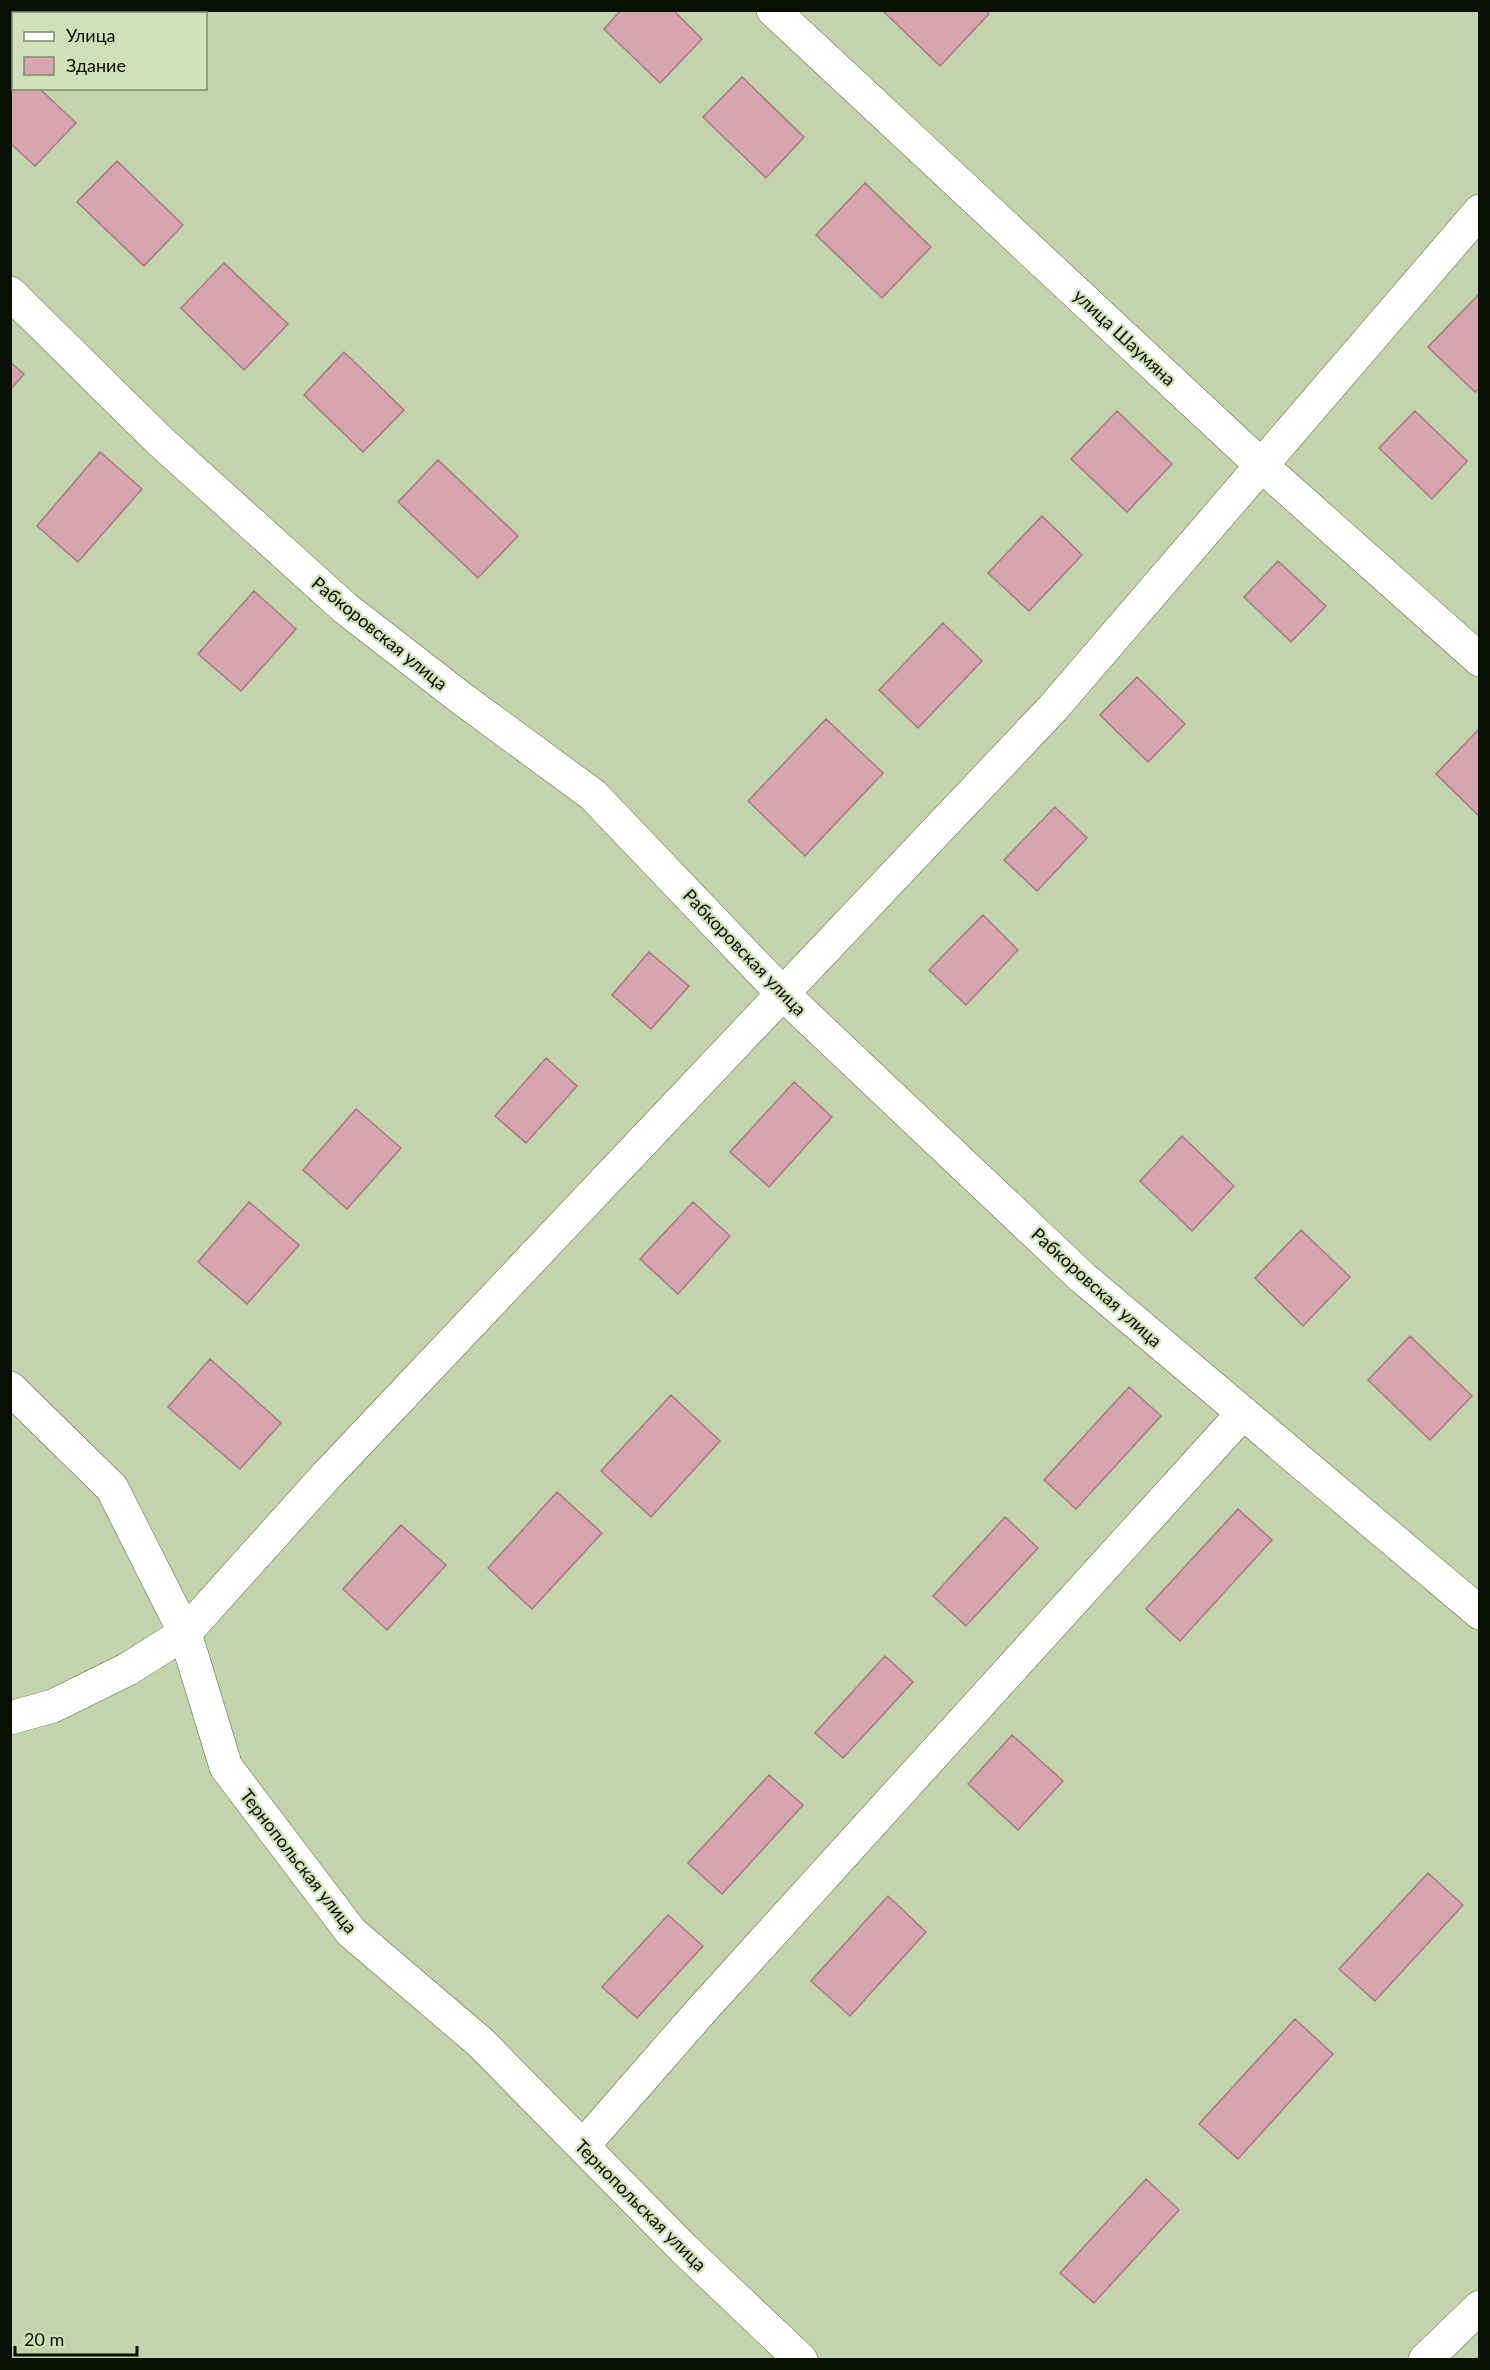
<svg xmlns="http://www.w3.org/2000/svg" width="1490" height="2370" font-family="Lato,sans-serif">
	<rect width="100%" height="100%" fill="#c3d3ab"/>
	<path fill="#d5a6af" stroke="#a87b84" stroke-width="1.5" d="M621,10H673L702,39L660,83L604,29Z
		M882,10H985L989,14L940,66Z
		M10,61L14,64V88H39L76,123L35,166L10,143Z
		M742,77L804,137L766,178L703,117Z
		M117,161L183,225L144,266L77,202Z
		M865,183L931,247L882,298L816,235Z
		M224,263L288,324L244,370L181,308Z
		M1480,293V388L1475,392L1428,347Z
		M344,352L404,410L363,452L304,395Z
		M10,362L24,374L10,390Z
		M1117,411L1172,464L1127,512L1071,459Z
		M1415,411L1467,461L1432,499L1379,448Z
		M100,452L142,489L78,562L37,526Z
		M438,460L518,536L478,578L398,502Z
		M1042,516L1082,555L1029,611L988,573Z
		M1278,561L1326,606L1291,642L1244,597Z
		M254,591L296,629L241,691L198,654Z
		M943,623L982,661L918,728L879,690Z
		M1137,677L1185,724L1148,762L1100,715Z
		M826,719L883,773L805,856L748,801Z
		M1479,729L1480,730V817L1436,774Z
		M1055,807L1087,838L1037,891L1004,860Z
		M983,915L1018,950L966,1005L929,970Z
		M649,952L689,986L651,1029L612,995Z
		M546,1058L577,1086L526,1143L495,1116Z
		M794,1082L832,1117L769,1187L730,1152Z
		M356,1109L401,1148L347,1209L303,1170Z
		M1182,1136L1234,1186L1192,1231L1140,1181Z
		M249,1202L299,1245L247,1304L198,1262Z
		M693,1202L730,1236L678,1294L640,1259Z
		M1301,1230L1350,1277L1303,1326L1255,1278Z
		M1410,1336L1472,1396L1430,1440L1368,1380Z
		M210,1359L281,1423L240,1469L168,1407Z
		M1129,1387L1161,1416L1076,1509L1044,1480Z
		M671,1395L720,1441L651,1517L601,1471Z
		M557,1492L602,1533L532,1609L488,1568Z
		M1238,1509L1272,1540L1180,1641L1146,1609Z
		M1005,1517L1038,1548L966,1626L933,1596Z
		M401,1525L446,1565L387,1630L343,1589Z
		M885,1656L913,1682L843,1758L815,1733Z
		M1012,1735L1063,1781L1018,1830L968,1784Z
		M769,1775L803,1805L722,1894L688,1863Z
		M1428,1873L1463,1905L1375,2001L1339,1969Z
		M888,1896L926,1932L850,2016L811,1981Z
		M668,1915L703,1946L637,2018L602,1987Z
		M1295,2019L1333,2054L1238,2159L1199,2124Z
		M1146,2179L1179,2210L1094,2303L1060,2273Z"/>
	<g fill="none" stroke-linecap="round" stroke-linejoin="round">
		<defs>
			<path id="minor" d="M773,10L1261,465L1480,660
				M10,293L160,441L345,608L461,698L593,795L783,994L1083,1278L1480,1613
				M10,1388L112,1488L185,1633L226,1767L351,1932L480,2042L684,2249L801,2360
				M10,1718L53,1706L128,1669L185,1633L327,1475L1053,708L1480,211
				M583,2146L700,2012L1243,1413
				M1425,2360L1480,2307"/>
		</defs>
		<use href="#minor" stroke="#5b6945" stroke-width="34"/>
		<use href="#minor" stroke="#fff" stroke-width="33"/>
	</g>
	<g text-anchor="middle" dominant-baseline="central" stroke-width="4.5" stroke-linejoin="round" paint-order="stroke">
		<g font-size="18" fill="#0a0f03" stroke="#d0e0b8">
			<text transform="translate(1125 337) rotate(43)">улица Шаумяна</text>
			<text transform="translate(380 633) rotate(39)">Рабкоровская улица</text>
			<text transform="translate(745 952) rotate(46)">Рабкоровская улица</text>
			<text transform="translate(1097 1287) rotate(42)">Рабкоровская улица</text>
			<text transform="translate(299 1861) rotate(52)">Тернопольская улица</text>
			<text transform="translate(641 2205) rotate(45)">Тернопольская улица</text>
		</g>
	</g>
	<rect width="1490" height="2370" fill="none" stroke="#0a0f03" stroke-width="24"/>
	<rect x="12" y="12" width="195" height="78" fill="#d0e0b8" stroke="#818c70" stroke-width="1.5"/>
	<rect x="24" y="32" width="30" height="9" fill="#ffffff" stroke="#818c70" stroke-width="1.5"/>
	<text x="66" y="42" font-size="18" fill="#0a0f03">Улица</text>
	<rect x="24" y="57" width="30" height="18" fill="#d5a6af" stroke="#818c70" stroke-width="1.5"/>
	<text x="66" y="72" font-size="18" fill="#0a0f03">Здание</text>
	<path d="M15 2346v9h122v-9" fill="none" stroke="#0a0f03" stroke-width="3"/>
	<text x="24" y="2346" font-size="18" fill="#0a0f03" stroke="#d0e0b8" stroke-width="4.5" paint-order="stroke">20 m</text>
</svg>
